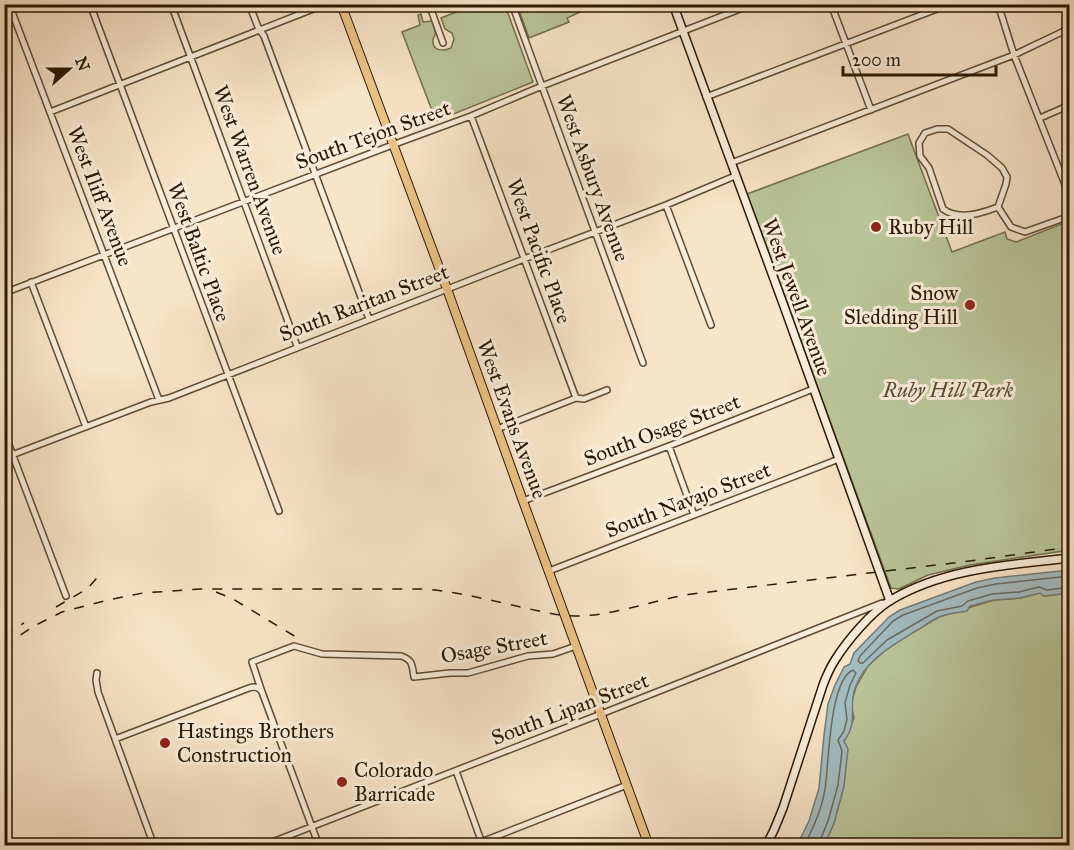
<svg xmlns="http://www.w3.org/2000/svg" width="1074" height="850" font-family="'IM FELL Great Primer',serif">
	<rect width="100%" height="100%" fill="#f8e4c8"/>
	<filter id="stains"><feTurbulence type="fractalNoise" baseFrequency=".00333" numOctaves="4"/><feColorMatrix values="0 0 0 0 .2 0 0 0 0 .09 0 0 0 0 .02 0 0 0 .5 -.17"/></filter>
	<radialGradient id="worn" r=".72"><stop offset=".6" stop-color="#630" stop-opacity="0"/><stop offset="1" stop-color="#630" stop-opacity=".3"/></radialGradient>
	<path fill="#b9c599" stroke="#726f4d" stroke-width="1.5" d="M492,4L505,5L533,82L436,121L402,32L420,25L418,15L421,14L423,22L432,21C433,24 435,27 435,31C436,37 434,35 433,40C432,52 444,51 451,48L454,39L452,33L445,29L441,18L466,8C478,16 482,8 492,4Z
		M517,5H577L580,12L567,18L569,22L529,38Z
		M908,134L952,252L1005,232L1007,239L1016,242L1069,221L1070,550L970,565L928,575L899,589L891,588L747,194Z
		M1040,593L1044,596L1069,593V845H997L995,839L980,846H822L827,839L834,823L844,786L845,768L844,741L854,718L851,704L856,687L868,666L890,646L939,617L994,600L1020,598Z"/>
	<path fill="#a3bcc1" stroke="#737b74" stroke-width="1.5" d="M1069,570V593L1044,596L1040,593L1020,598L994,600L970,606L967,611C958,613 948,613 939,617C932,620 925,625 919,629C895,644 865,659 855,688C848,709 859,721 844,741L848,749L844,786L834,823L827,839L822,845H797L809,821L819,788L824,735L828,704L835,685L844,667L850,664L854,653L889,617L900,610L976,582L995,578Z"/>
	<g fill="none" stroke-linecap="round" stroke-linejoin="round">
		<path stroke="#666a61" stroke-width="1.5" d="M1070,576L996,584L977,588L903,615L893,621L860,656L858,661L860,663H863L887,640L937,611L962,606L968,601L992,594L1019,592L1039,587L1047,590L1070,587
			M804,846C813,828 822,809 825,789C829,765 829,680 853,670L856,673L850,685L845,703L847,719L844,731L838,740L842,751L838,785L828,821L822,836L818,841L817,846"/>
		<defs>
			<path id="street" d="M9,4L159,400
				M90,4L279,511
				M171,4L297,346
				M249,4L258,27L264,36L369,319
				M429,4L443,43
				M512,4L643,363
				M831,4L871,110
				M998,4L1014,55L1070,197
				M706,97L950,4
				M50,112L326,4
				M471,116L576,398
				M1040,118L1070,105
				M937,129H948L987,155L1002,168L1007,177L1006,184L998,207C982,213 959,221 943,209L929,168L920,156L919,143L925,133Z
				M731,163L1014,55L1062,32L1070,27
				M666,205L711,325
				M998,207L1011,227L1025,232L1070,216
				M31,282L86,427
				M4,293L395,144L471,116L542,86L753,4
				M497,429L576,398L584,399L607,390
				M4,432L66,596
				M669,446L694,515
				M4,458L151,402L169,398L524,259L666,205L735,176
				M523,501L669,446L813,389
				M549,571L839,459
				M97,673L96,680L98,692L154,846
				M262,692L252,662L294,646L322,654L401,656C413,660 412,665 414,677L450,673H468L528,656L553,654L576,646
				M115,739L249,688C255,686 259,687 262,692L319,846
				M456,771L483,846
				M262,846L601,714L882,603
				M471,846L627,785"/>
			<path id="secondary" d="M673,4L785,309L890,601
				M766,846L774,830L783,808L823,685C826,677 830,668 835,660C847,641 871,612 891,600C945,568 1009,565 1070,558"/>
			<path id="primary" d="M341,4L447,289L523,501L649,846"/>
		</defs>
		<use href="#street" stroke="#5e4c33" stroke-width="8"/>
		<use href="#secondary" stroke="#2a1901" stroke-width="10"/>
		<use href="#primary" stroke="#2a1901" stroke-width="10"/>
		<use href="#street" stroke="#faeddb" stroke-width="5"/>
		<use href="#secondary" stroke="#faeddb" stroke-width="7"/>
		<use href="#primary" stroke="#ecc284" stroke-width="8"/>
		<path stroke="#2a1901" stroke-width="1.5" stroke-dasharray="10 10" stroke-linecap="butt" d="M216,592L233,599L296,637
			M56,607L87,589L103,571
			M4,635L24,623
			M4,646L34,626L62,612L108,600L143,593L200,589H422C456,591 488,600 521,607C539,611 557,616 575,616C615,616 652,600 692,594L962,562L1070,547"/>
	</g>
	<g fill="#8f2418" stroke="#faeddb" stroke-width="2">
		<circle cx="876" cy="227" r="6"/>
		<circle cx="970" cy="305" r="6"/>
		<circle cx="165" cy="743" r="6"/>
		<circle cx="342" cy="782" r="6"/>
	</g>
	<g text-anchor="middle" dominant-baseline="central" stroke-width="6" stroke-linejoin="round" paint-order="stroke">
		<g font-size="21" fill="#2a1901" stroke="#faeddb">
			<text transform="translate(373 135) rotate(-20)">South Tejon Street</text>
			<text transform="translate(250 170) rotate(70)">West Warren Avenue</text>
			<text transform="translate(593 178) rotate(70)">West Asbury Avenue</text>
			<text transform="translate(100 196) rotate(69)">West Iliff Avenue</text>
			<text transform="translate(539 251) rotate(70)">West Pacific Place</text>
			<text transform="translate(199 252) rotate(70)">West Baltic Place</text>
			<text transform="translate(797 297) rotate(70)">West Jewell Avenue</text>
			<text transform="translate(364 303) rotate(-21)">South Raritan Street</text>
			<text transform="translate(512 419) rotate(70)">West Evans Avenue</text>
			<text transform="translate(662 430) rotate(-21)">South Osage Street</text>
			<text transform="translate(688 500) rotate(-21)">South Navajo Street</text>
			<text transform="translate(494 647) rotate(-10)">Osage Street</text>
			<text transform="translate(570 709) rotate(-21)">South Lipan Street</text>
		</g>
		<g font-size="21" fill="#2a1901" stroke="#faeddb" text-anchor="start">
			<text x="888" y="227">Ruby Hill</text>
			<text x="958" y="293" text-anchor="end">Snow<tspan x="958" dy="24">Sledding Hill</tspan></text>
			<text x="177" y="731">Hastings Brothers<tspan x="177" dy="24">Construction</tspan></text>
			<text x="354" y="770">Colorado<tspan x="354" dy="24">Barricade</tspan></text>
		</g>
		<g font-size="21" font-style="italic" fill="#554d2f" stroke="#faeddb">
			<text x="948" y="390">Ruby Hill Park</text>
		</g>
	</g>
	<rect width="1074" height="850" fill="none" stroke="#f8e4c8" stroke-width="24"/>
	<rect x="6" y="6" width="1062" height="838" fill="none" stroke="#2a1901" stroke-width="3"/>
	<rect x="12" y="12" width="1050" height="826" fill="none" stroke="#2a1901" stroke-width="1.5"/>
	<g transform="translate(69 69) rotate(69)" stroke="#faeddb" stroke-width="4.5" paint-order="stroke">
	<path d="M0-4.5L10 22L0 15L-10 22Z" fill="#2a1901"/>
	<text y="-9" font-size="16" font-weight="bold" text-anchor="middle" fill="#2a1901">N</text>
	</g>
	<path d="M843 66v9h153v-9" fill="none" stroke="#2a1901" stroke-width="3"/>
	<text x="852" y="66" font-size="18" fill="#2a1901" stroke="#faeddb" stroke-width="4.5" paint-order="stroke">200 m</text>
	<rect width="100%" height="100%" filter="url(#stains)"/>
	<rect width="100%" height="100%" fill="url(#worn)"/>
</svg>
